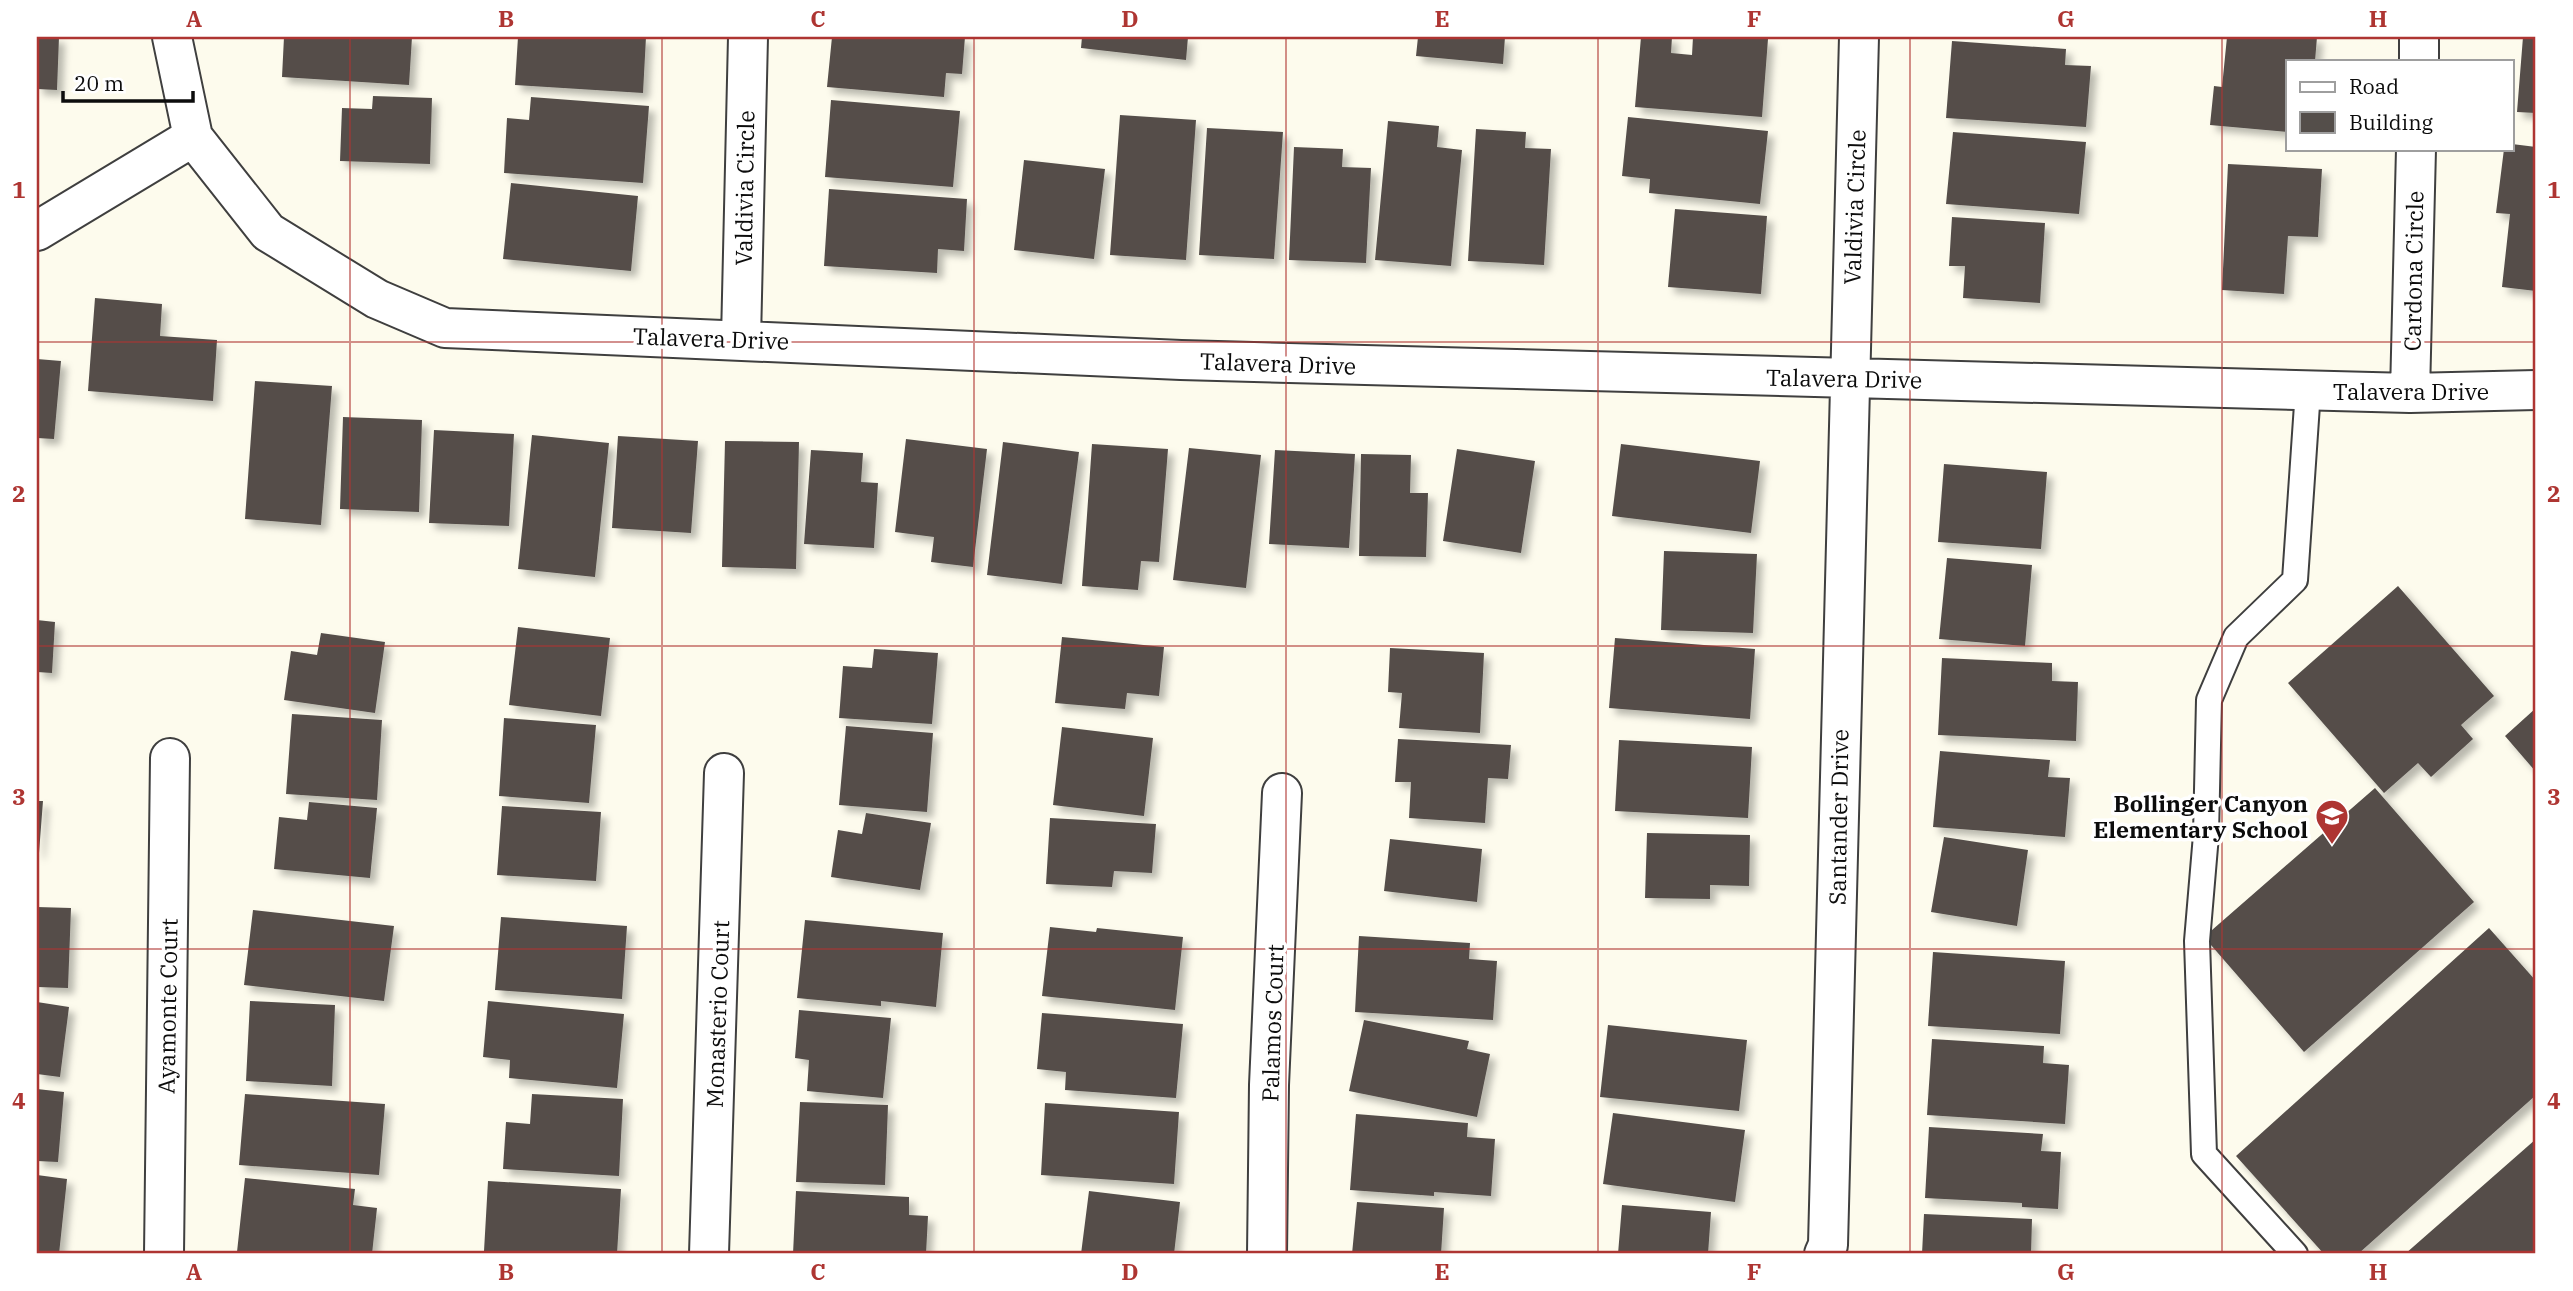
<svg xmlns="http://www.w3.org/2000/svg" width="2573" height="1291" font-family="'IBM Plex Serif',serif">
	<defs>
		<filter id="shadow"><feDropShadow dx="6" dy="6" stdDeviation="3.5" flood-color="#0004"/></filter>
	</defs>
	<rect width="100%" height="100%" fill="#fdfbed"/>
	<path fill="#544e4a" filter="url(#shadow)" d="M37,37H59L57,90L37,89Z
		M284,37H412L409,85L282,77Z
		M518,37H646L643,93L515,85Z
		M832,37H965L962,74L946,73L944,97L827,87Z
		M1082,37H1188L1186,60L1081,48Z
		M1418,37H1505L1503,64L1416,56Z
		M1641,37H1672L1671,53L1692,55L1693,37L1768,39L1762,117L1635,107Z
		M2227,37H2317L2315,61H2288V132L2210,125L2214,86L2222,87Z
		M2523,37H2536V113L2517,112Z
		M1952,41L2066,49L2065,65L2091,66L2086,127L1946,118Z
		M373,96L432,98L430,164L340,161L342,108L372,109Z
		M531,97L649,106L643,183L504,173L507,118L529,120Z
		M831,100L960,111L953,187L825,177Z
		M1120,115L1196,120L1186,260L1110,255Z
		M1628,117L1768,131L1760,204L1649,193L1650,179L1622,176Z
		M1388,121L1439,126L1437,147L1462,150L1451,266L1375,260Z
		M1207,128L1283,132L1274,259L1199,255Z
		M1476,129L1526,132L1525,148L1551,149L1544,265L1468,261Z
		M1953,132L2086,142L2079,214L1946,204Z
		M2512,144L2536,147V291L2502,287L2510,214L2496,213L2504,149H2512Z
		M1294,147L1343,149L1342,167L1371,168L1366,263L1289,260Z
		M1024,160L1105,169L1094,259L1014,250Z
		M2228,164L2322,169L2318,237L2288,236L2284,294L2222,290Z
		M511,183L638,196L631,271L503,259Z
		M829,189L967,199L964,251L938,249L937,273L824,266Z
		M1675,209L1767,216L1761,294L1668,287Z
		M1952,217L2045,223L2040,303L1963,298L1965,266H1949Z
		M95,298L162,304L160,336L217,340L213,401L88,391Z
		M37,359L61,361L54,439L37,438Z
		M255,381L332,386L321,525L245,519Z
		M343,417L422,420L419,512L340,509Z
		M434,430L514,434L509,526L429,523Z
		M532,435L609,443L595,577L518,569Z
		M618,436L698,441L691,533L612,528Z
		M906,439L987,449L973,567L931,562L934,537L895,532Z
		M725,441L799,442L796,569L722,567Z
		M1003,442L1079,452L1062,584L987,575Z
		M1092,444L1168,449L1159,562L1141,561L1138,590L1082,586Z
		M1621,444L1760,461L1751,533L1612,516Z
		M1189,448L1261,455L1246,588L1173,580Z
		M1457,449L1535,461L1521,553L1443,541Z
		M811,450L863,453L861,482L878,483L874,548L804,544Z
		M1275,450L1355,454L1349,548L1269,544Z
		M1361,454L1411,455L1410,493H1428L1426,557L1359,556Z
		M1944,464L2047,472L2041,549L1938,542Z
		M1664,551L1757,554L1753,633L1661,630Z
		M1947,558L2032,565L2025,646L1939,639Z
		M2398,586L2494,696L2461,725L2473,739L2431,777L2418,763L2384,793L2288,683Z
		M37,620L55,622L52,673L37,672Z
		M518,627L610,638L601,716L509,705Z
		M321,633L385,642L375,713L284,700L291,651L317,655Z
		M1062,637L1164,647L1159,696L1127,693L1125,709L1055,703Z
		M1615,638L1755,649L1750,719L1609,708Z
		M1390,648L1484,653L1480,733L1399,728L1402,693L1388,692Z
		M874,649L938,653L932,724L839,718L843,666L872,668Z
		M1942,658L2052,663V681L2078,682L2076,741L1938,735Z
		M2536,708V772L2505,736Z
		M292,714L382,720L377,800L286,794Z
		M504,718L596,725L589,803L499,796Z
		M846,726L933,733L927,812L839,805Z
		M1062,727L1153,738L1144,816L1053,805Z
		M1398,739L1511,745L1508,779L1488,778L1485,823L1409,818L1411,782H1395Z
		M1619,740L1752,747L1748,818L1615,811Z
		M1940,751L2050,760L2048,777L2070,778L2065,837L1933,827Z
		M2375,788L2474,902L2304,1052L2204,937Z
		M37,801H43L39,853H37Z
		M309,802L377,808L370,878L274,869L279,817L307,820Z
		M502,806L601,812L596,881L497,875Z
		M866,813L931,823L920,890L831,877L838,830L862,834Z
		M1050,818L1156,824L1152,873L1114,871L1112,887L1046,884Z
		M1647,833L1750,835L1749,886L1710,885V899L1645,898Z
		M1944,837L2028,850L2017,926L1931,912Z
		M1390,839L1482,849L1477,902L1384,891Z
		M37,907L71,908L68,988L37,987Z
		M253,910L394,926L384,1001L244,985Z
		M501,917L627,926L622,999L495,990Z
		M805,920L943,933L936,1007L881,1001V1006L797,998Z
		M1050,927L1096,932L1097,928L1183,937L1175,1010L1042,996Z
		M2489,928L2536,981V1095L2358,1254H2324L2236,1156Z
		M1359,936L1470,943L1469,959L1497,961L1493,1020L1355,1012Z
		M1933,952L2065,961L2060,1034L1928,1026Z
		M250,1001L335,1005L332,1086L246,1081Z
		M488,1001L624,1014L617,1088L509,1078L510,1060L483,1057Z
		M37,1002L69,1007L60,1077L37,1074Z
		M799,1010L891,1018L883,1098L807,1091L809,1060L795,1058Z
		M1042,1013L1183,1024L1176,1098L1065,1090L1066,1072L1037,1069Z
		M1364,1020L1469,1041L1467,1049L1490,1054L1477,1117L1349,1091Z
		M1608,1025L1747,1040L1739,1111L1600,1097Z
		M1932,1039L2044,1046L2043,1063L2069,1065L2065,1124L1927,1115Z
		M37,1089L64,1092L58,1162L37,1161Z
		M245,1094L385,1104L379,1175L239,1165Z
		M532,1094L623,1099L619,1176L503,1169L506,1122L530,1124Z
		M800,1102L888,1105L885,1185L796,1182Z
		M1045,1103L1179,1112L1174,1184L1041,1175Z
		M1613,1113L1745,1130L1735,1202L1603,1184Z
		M1356,1114L1468,1123L1467,1137L1495,1139L1491,1196L1434,1192V1196L1350,1190Z
		M1929,1127L2043,1134L2041,1151L2061,1152L2058,1209L2022,1207V1203L1925,1198Z
		M2536,1139V1254H2405Z
		M37,1175L67,1179L59,1254H37Z
		M245,1178L355,1189L353,1205L377,1208L372,1254L237,1252Z
		M488,1181L621,1189L617,1254L484,1251Z
		M796,1191L909,1197V1215L928,1216L926,1254H793Z
		M1089,1191L1180,1202L1174,1254H1081Z
		M1357,1202L1444,1208L1441,1254H1352Z
		M1622,1205L1711,1212L1708,1254H1618Z
		M1924,1214L2032,1219L2031,1254H1922Z"/>
	<g fill="none" stroke-linecap="round" stroke-linejoin="round">
		<defs>
			<path id="service" d="M2295,1254L2204,1154L2197,941L2206,835L2209,700L2236,637L2295,580L2308,390"/>
			<path id="minor" d="M172,37L193,137L268,232L377,299L445,328L1181,360L2410,393L2536,390
				M2419,61V37
				M37,231L193,137
				M741,339L748,37
				M2410,393L2416,149
				M164,1254L170,758
				M709,1254L724,773
				M1267,1254L1269,1085L1282,793
				M1824,1254L1828,1245L1859,37"/>
		</defs>
		<use href="#service" stroke="#3f3f3f" stroke-width="28"/>
		<use href="#minor" stroke="#3f3f3f" stroke-width="42"/>
		<use href="#service" stroke="#fff" stroke-width="24"/>
		<use href="#minor" stroke="#fff" stroke-width="38"/>
	</g>
	<path fill="none" stroke="#ae3532" stroke-width="2" stroke-opacity="0.55" d="M350,37V1254M662,37V1254M974,37V1254M1286,37V1254M1598,37V1254M1910,37V1254M2222,37V1254M37,342H2536M37,646H2536M37,949H2536"/>
	<defs>
		<symbol id="school-pin" viewBox="-11 -11 22 30"><path d="M0 17L-7.5 6A9.5 9.5 0 1 1 7.5 6Z" fill="#ae3532" stroke="#fff"/><path d="M0-5L7-2L0 1L-7-2ZM-4 1L0 2.5L4 1V4Q0 6-4 4Z" fill="#fff"/></symbol>
	</defs>
	<g fill-rule="evenodd">
		<use href="#school-pin" x="2313" y="797" width="38" height="52"/>
	</g>
	<g text-anchor="middle" dominant-baseline="central" stroke-width="7" stroke-linejoin="round" paint-order="stroke">
		<g font-size="23" fill="#0c0c0c" stroke="#fff">
			<text transform="translate(744 188) rotate(-89)">Valdivia Circle</text>
			<text transform="translate(1854 207) rotate(-88)">Valdivia Circle</text>
			<text transform="translate(2413 271) rotate(-89)">Cardona Circle</text>
			<text transform="translate(711 338) rotate(2)">Talavera Drive</text>
			<text transform="translate(1278 363) rotate(2)">Talavera Drive</text>
			<text transform="translate(1844 378) rotate(1)">Talavera Drive</text>
			<text x="2411" y="391">Talavera Drive</text>
			<text transform="translate(1838 817) rotate(-89)">Santander Drive</text>
			<text transform="translate(167 1006) rotate(-89)">Ayamonte Court</text>
			<text transform="translate(717 1014) rotate(-88)">Monasterio Court</text>
			<text transform="translate(1272 1023) rotate(-88)">Palamos Court</text>
		</g>
		<g font-size="23" font-weight="bold" fill="#0c0c0c" stroke="#fff" text-anchor="end">
			<text x="2308" y="803">Bollinger Canyon<tspan x="2308" dy="26">Elementary School</tspan></text>
		</g>
	</g>
	<rect width="2573" height="1291" fill="none" stroke="#ffffff" stroke-width="77"/>
	<rect x="2286" y="60" width="228" height="91" fill="#ffffff" stroke="#9e9e9e" stroke-width="2"/>
	<rect x="2300" y="82" width="35" height="10" fill="#ffffff" stroke="#9e9e9e" stroke-width="2"/>
	<text x="2349" y="94" font-size="21" fill="#0c0c0c">Road</text>
	<rect x="2300" y="112" width="35" height="21" fill="#544e4a" stroke="#9e9e9e" stroke-width="2"/>
	<text x="2349" y="130" font-size="21" fill="#0c0c0c">Building</text>
	<path d="M63 91v10h130v-10" fill="none" stroke="#0c0c0c" stroke-width="3.5"/>
	<text x="74" y="91" font-size="21" fill="#0c0c0c" stroke="#ffffff" stroke-width="5" paint-order="stroke">20 m</text>
	<rect x="38" y="38" width="2496" height="1214" fill="none" stroke="#ae3532" stroke-width="2.5"/>
	<g font-size="23" text-anchor="middle" font-weight="bold" fill="#ae3532">
		<text x="194" y="27">A</text>
		<text x="506" y="27">B</text>
		<text x="818" y="27">C</text>
		<text x="1130" y="27">D</text>
		<text x="1442" y="27">E</text>
		<text x="1754" y="27">F</text>
		<text x="2066" y="27">G</text>
		<text x="2378" y="27">H</text>
		<text x="19" y="198">1</text>
		<text x="2554" y="198">1</text>
		<text x="19" y="502">2</text>
		<text x="2554" y="502">2</text>
		<text x="19" y="805">3</text>
		<text x="2554" y="805">3</text>
		<text x="19" y="1109">4</text>
		<text x="2554" y="1109">4</text>
		<text x="194" y="1280">A</text>
		<text x="506" y="1280">B</text>
		<text x="818" y="1280">C</text>
		<text x="1130" y="1280">D</text>
		<text x="1442" y="1280">E</text>
		<text x="1754" y="1280">F</text>
		<text x="2066" y="1280">G</text>
		<text x="2378" y="1280">H</text>
	</g>
</svg>
